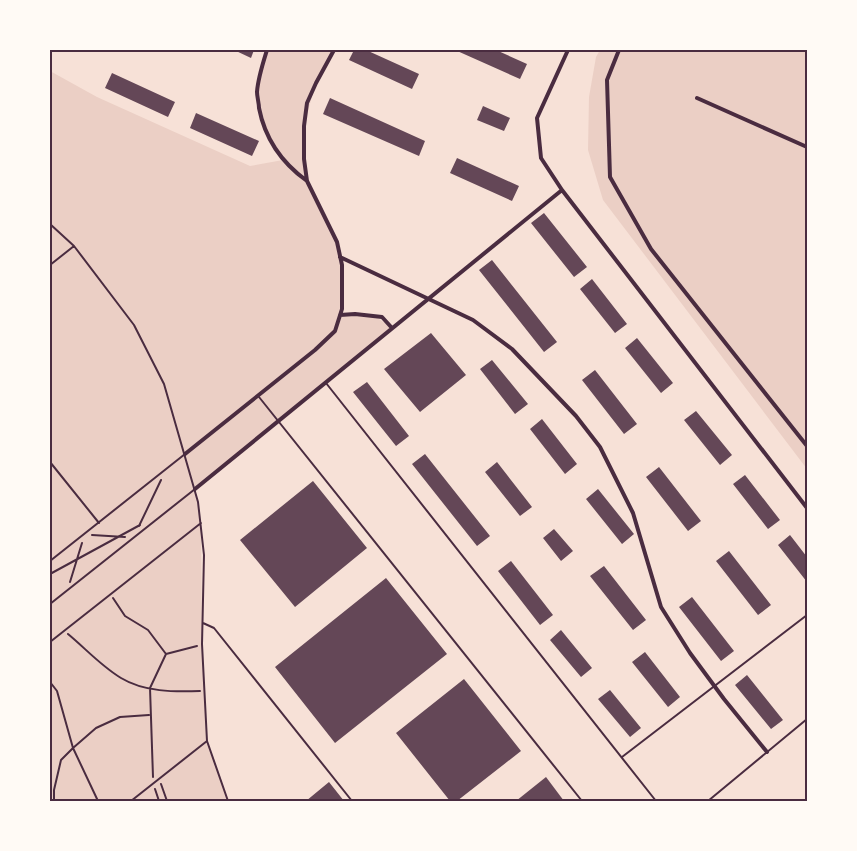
<svg xmlns="http://www.w3.org/2000/svg" width="857" height="851" font-family="Rubik,sans-serif">
	<rect width="100%" height="100%" fill="#f7e1d7"/>
	<path fill="#ebcfc5" d="M267,50H334L315,85L304,126L307,181L337,242L342,265L340,315H373L392,328L195,489L201,523L202,644L207,741L228,801H50V71L97,97L250,166L283,160L269,139L257,93Z
		M600,50H807V469L603,200L588,150L589,97L596,57Z"/>
	<path fill="#644757" d="M234,50H254L251,58Z
		M354,50H366L419,74L412,89L349,60Z
		M455,50H496L527,64L520,79Z
		M112,73L175,102L168,117L105,88Z
		M330,98L425,141L419,156L323,114Z
		M483,106L510,118L504,131L477,120Z
		M196,113L259,141L252,156L190,128Z
		M457,158L519,186L512,201L450,173Z
		M544,213L587,267L574,277L531,223Z
		M492,260L557,342L544,352L479,270Z
		M592,279L627,324L615,333L580,289Z
		M431,333L466,375L420,412L384,369Z
		M637,338L673,383L661,393L625,348Z
		M492,360L528,404L515,414L480,369Z
		M595,370L637,424L624,434L582,380Z
		M367,382L409,436L396,446L353,392Z
		M696,411L732,455L720,465L684,420Z
		M542,419L577,464L565,474L530,429Z
		M425,454L490,536L477,546L412,464Z
		M497,462L532,507L520,516L485,472Z
		M659,467L701,521L688,531L646,477Z
		M745,475L780,520L768,529L733,484Z
		M313,481L367,548L295,607L240,540Z
		M598,489L634,534L622,544L586,499Z
		M554,529L573,551L561,561L543,538Z
		M790,535L807,557V582L778,545Z
		M729,551L771,605L758,615L716,561Z
		M511,561L553,615L540,625L498,571Z
		M604,566L646,620L633,630L590,576Z
		M386,578L447,654L335,743L275,667Z
		M692,597L734,651L721,661L679,607Z
		M561,630L592,668L581,677L550,640Z
		M645,652L680,697L668,707L632,662Z
		M747,675L783,720L771,729L735,685Z
		M464,679L521,751L457,801H450L396,733Z
		M610,690L641,728L630,737L598,699Z
		M546,777L564,801H516Z
		M329,782L344,801H306Z"/>
	<g fill="none" stroke-linecap="round" stroke-linejoin="round">
		<path stroke="#4a2c40" stroke-width="2" d="M139,526L161,480
			M92,535L125,537
			M50,574L140,525
			M70,582L82,543
			M113,598L125,616L148,630L166,654L150,688L153,777
			M68,634C85,648 101,666 121,678C144,692 174,692 200,691
			M166,654L197,646
			M50,682L57,691L73,748L96,728L120,717L149,715
			M161,784L167,801
			M155,789L159,801
			M54,801V790L61,760L73,748L98,801"/>
		<path stroke="#4a2c40" stroke-width="2" d="M50,224L74,246L134,325L164,384L198,502L204,555L202,644L207,741L228,801
			M50,265L74,246
			M326,383L656,801
			M259,397L582,801
			M50,462L99,523
			M50,561L185,454
			M50,604L195,489
			M203,623L214,628L352,801
			M50,642L201,523
			M622,757L807,615
			M131,801L207,741
			M708,801L807,719"/>
		<path stroke="#4a2c40" stroke-width="4" d="M267,50C263,63 258,78 257,92C257,97 259,103 259,108C265,139 282,163 307,181
			M619,50L607,80L610,177L651,249L807,446
			M697,98L807,147
			M562,190L807,508
			M340,257L473,320L512,349L576,416L600,447L633,513L661,607L690,653L724,699L767,752
			M340,315L355,314L382,317L392,328
			M185,454L315,350L335,331L342,309V265L337,242L307,181L304,159V126L307,103L316,83L334,50
			M195,489L562,190L541,158L537,118L568,50"/>
	</g>
	<rect width="857" height="851" fill="none" stroke="#fffaf5" stroke-width="102"/>
	<rect x="51" y="51" width="755" height="749" fill="none" stroke="#4a2c40" stroke-width="2"/>
</svg>
